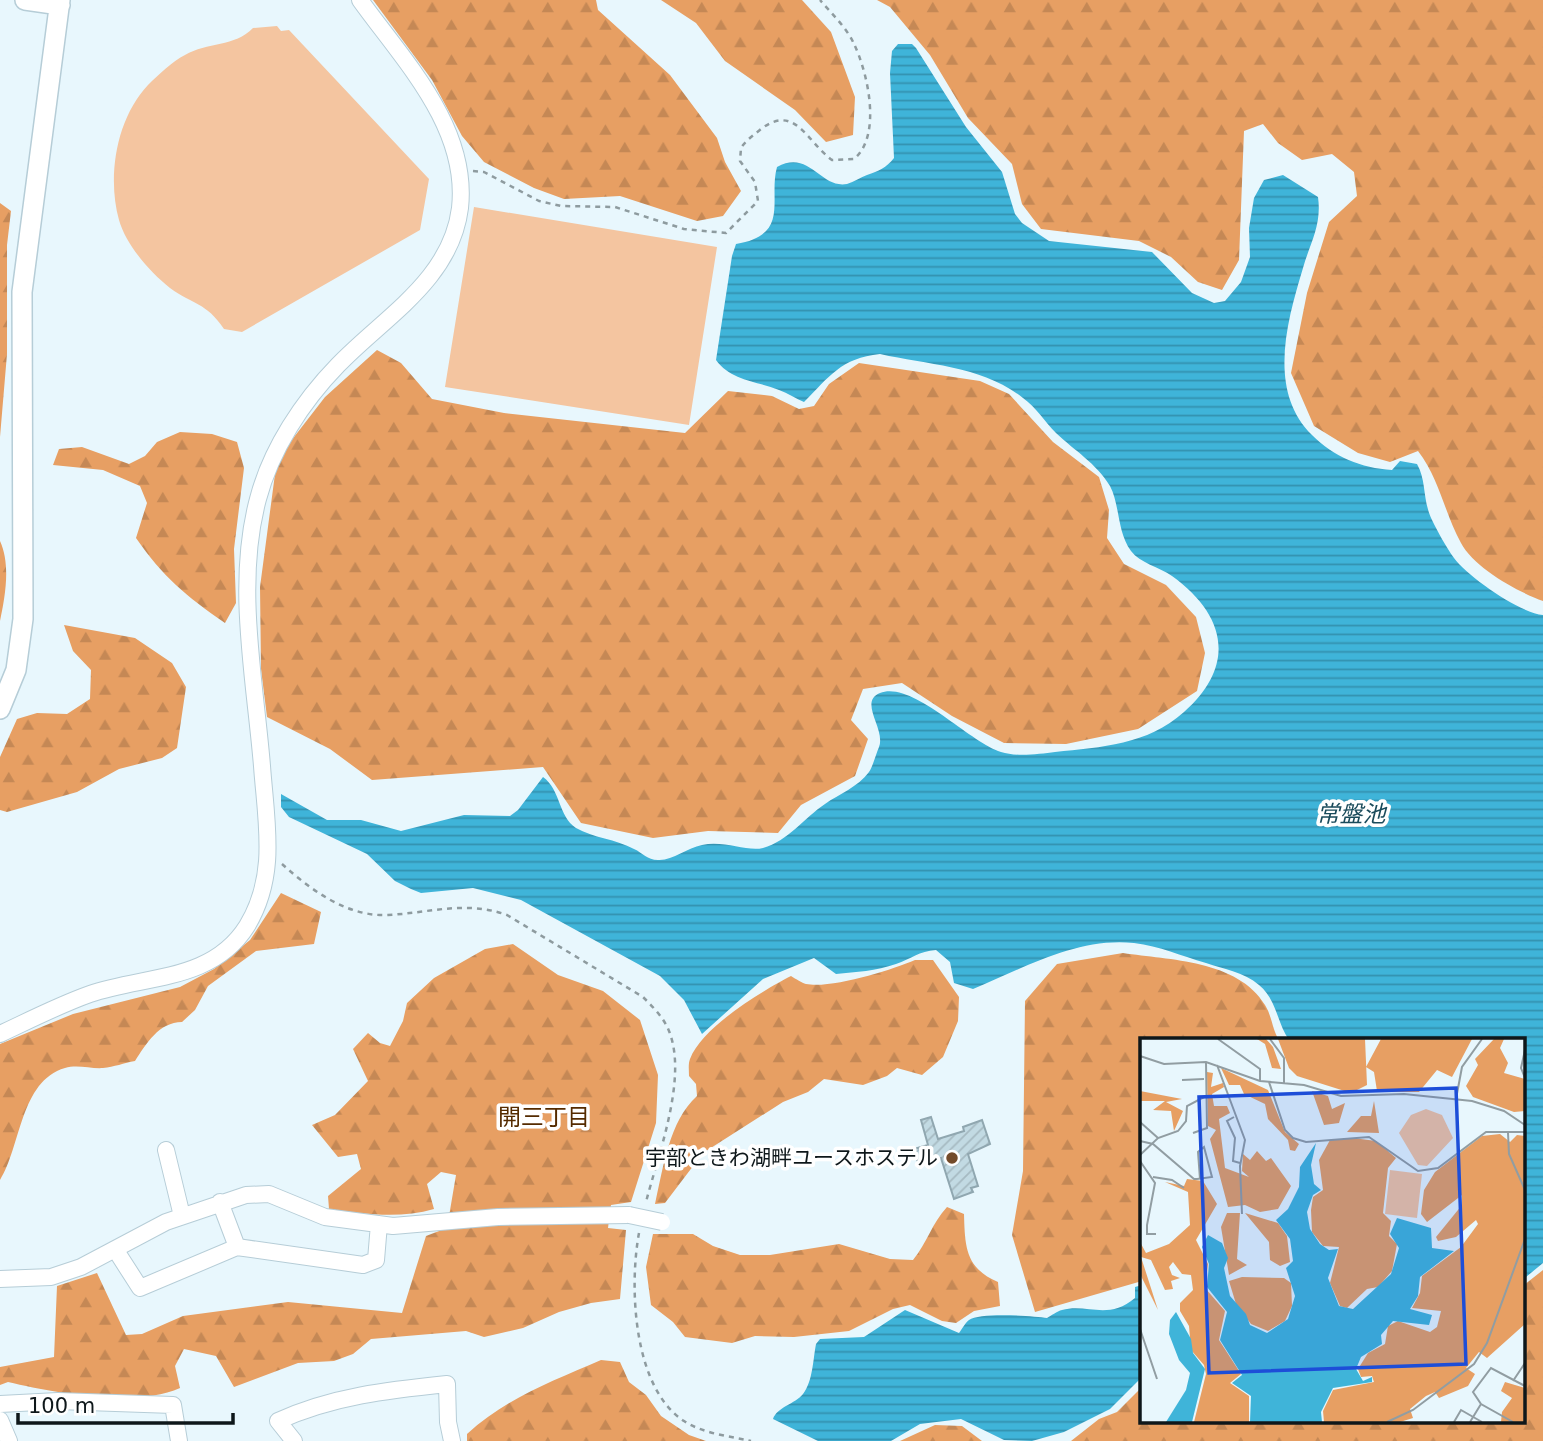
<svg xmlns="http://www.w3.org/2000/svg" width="1543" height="1441" font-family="'DejaVu Sans','Noto Sans JP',sans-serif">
	<defs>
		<pattern id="forest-firs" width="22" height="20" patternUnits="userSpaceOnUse" patternTransform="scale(1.75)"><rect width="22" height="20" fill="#e79f63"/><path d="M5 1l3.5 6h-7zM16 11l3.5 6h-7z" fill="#c58855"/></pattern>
		<pattern id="water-rules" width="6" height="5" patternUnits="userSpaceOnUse" patternTransform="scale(1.75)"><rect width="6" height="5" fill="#3fb4d9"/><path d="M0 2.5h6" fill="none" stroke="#3391af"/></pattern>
		<pattern id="building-hatch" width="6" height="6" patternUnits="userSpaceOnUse" patternTransform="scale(1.75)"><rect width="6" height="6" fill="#c2dae3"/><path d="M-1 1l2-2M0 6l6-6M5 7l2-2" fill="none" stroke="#a6bac2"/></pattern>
	</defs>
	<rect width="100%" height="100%" fill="#e8f7fd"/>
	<path fill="url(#forest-firs)" d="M373,0H596L598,10L670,75L717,138L725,162L741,191L723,216L697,221L620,196L564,199L534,188L484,162L462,136L432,80Z
		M661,0H802L831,32L855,97L853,135L826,142L795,110L725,61L696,23Z
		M877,0H1543V601C1518,592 1474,568 1461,543C1444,512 1440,480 1418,451L1390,462L1358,453L1314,426L1291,373L1307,293L1329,222L1357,196L1354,172L1332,154L1302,160L1278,143L1263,124L1244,131L1239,260L1222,290L1198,282L1171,257L1139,241L1041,229L1022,204L1012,164L968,118L930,55L890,7Z
		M0,203L11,211L7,245V354L0,437Z
		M377,350L401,363L432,399L504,413L685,433L728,391L772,396L799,409L814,406L829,384L859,363L980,381L1009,394L1053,442L1099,477L1109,510L1107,538L1124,564L1166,585L1196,617L1205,653L1197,691L1138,729L1066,744L1004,743L952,716L902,683L863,689L851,720L868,739L855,776L801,805L778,833L708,831L653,838L581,823L543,767L372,780L330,749L267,717L261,669L260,587L277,459L325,397Z
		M180,432L212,434L237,442L244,468L234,549L236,603L225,623C186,596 163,577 136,538L147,503L140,486L103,470L53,465L59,449L82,447L129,464L145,456L157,442Z
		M0,541C11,565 5,597 0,621Z
		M64,625L135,638L172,663L186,687L177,748L162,758L119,769L77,792L7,812L0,810V757L17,719L37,713L67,714L90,699L91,670L73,651Z
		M281,893L321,912L314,944L256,951L208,986L195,1010L182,1022C159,1022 146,1044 135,1061C124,1063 114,1067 103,1068C91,1069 77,1064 65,1068C20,1081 21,1147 0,1180V1044L73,1014L180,987L214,969L250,940Z
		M513,944L558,975L603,991L640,1020L658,1075L656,1123L631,1202L611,1205L608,1228L626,1230L620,1299L591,1303L559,1312L523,1328L484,1337L466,1331L371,1339L353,1354L334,1361L298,1363L234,1387L216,1356L184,1349L175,1366L180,1388C136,1408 54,1393 8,1382L0,1385V1367L54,1357L57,1286L97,1273L126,1335L142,1334L183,1316L288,1302L402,1313L426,1236L447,1228L456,1175L441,1172L427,1184L434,1209C400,1219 363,1214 329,1209L328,1196L361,1169L357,1154L338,1157L312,1125L335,1115L368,1081L353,1049L368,1033L380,1043L390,1046L403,1021L407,1003L434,978L485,949Z
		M1123,953C1169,960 1238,960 1265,1005C1272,1016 1272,1029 1279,1040H1142V1281L1035,1312L1012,1235L1023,1171L1025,1001L1057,964Z
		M915,960H933L959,997L958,1021L943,1057L922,1075L897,1068L887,1076L863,1085L824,1079L808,1092L783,1102L703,1153L665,1203L655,1204C663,1169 669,1121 697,1096L696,1084L689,1076C689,1071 688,1064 690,1059C702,1027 762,991 791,976C796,979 802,983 806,984C831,989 892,970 915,960Z
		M947,1207L964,1214C965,1246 965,1268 998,1282L1000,1306L974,1311L956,1323L942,1321L910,1305L893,1309L849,1331L794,1337L755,1336L732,1343L685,1337L673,1322L651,1305L646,1267L653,1234H693L713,1246L740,1255H770L839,1244L890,1259L913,1260C927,1243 932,1223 947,1207Z
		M1543,1270V1441H1071L1099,1419L1117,1412L1142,1387V1422H1524V1285Z
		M601,1360L620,1362L629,1382L646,1395L661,1416L689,1435L706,1441H467V1434C506,1398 553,1381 601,1360Z
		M935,1425L962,1426L982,1441H900Z"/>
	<path fill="#f4c5a0" d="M277,26L281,31L289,30L429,179L420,230L242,332L224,329C206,302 193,305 170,288C150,272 126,245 119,220C107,177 116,119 148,85C158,75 173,61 185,55C207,42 235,47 253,28Z
		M474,207L717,247L689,425L445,387Z"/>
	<path fill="url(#water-rules)" d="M898,44H912L916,48L966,127L1002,172L1015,214L1022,223L1049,241L1152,252L1192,293L1214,303L1225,301L1241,282L1250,257L1249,228L1254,198L1264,180L1283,175L1318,197C1322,225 1310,243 1303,268C1287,321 1267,391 1312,435C1334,457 1361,468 1392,470L1400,461L1417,464C1427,482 1422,499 1432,520C1438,532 1446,547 1454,558C1468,577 1520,613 1543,615V1263L1526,1277L1524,1040H1289C1277,1023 1277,1000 1259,985C1244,972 1224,969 1206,963C1181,956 1160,946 1134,943C1077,937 1024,968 973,989L954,983L950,962L936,950C919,951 911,959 896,964C876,971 856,972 836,974L814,958L763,979L702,1034L684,1000L660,976L521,900L473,888L421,893L411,889L395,881L367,854L289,817L281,807V794L327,820H361L401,831L464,815L510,816L518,810L543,777C561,790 558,816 576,828C593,838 616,839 634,849C643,853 647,860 658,860C672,861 687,848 702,845C724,840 747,852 763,848C788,841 804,818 825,804C839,794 858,787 869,772C873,766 876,754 879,747C886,729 858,702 880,693C912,680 969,742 1001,752C1016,757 1039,754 1055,752C1102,747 1147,745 1184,712C1237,665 1226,615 1172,576C1159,567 1140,563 1131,551C1117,532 1120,505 1110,486C1096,463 1075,451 1056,433C1045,422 1036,407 1023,398C983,366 929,365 880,354C841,358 829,377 804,402C796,399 788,393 779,390C757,381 731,381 716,360L732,256L736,244C791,235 768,199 777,167C810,149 820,189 847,184C854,182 861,177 867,175C879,171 886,168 894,158L890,73L892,51Z
		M1142,1285V1377L1110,1409L1064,1432L1032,1441L1004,1440L961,1419L920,1424L891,1441H818L773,1419C777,1407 795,1404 803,1394C813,1381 813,1359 816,1344L820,1339L864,1337L905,1310L959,1333C962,1329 965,1323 969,1320C980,1312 1033,1316 1047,1318C1051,1316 1057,1311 1062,1310C1087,1303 1108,1321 1135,1298V1287Z"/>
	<path fill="url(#building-hatch)" stroke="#90a7b0" stroke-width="2" d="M931,1117L938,1139L964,1131L963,1127L982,1120L990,1144L968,1154L978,1186L971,1188L973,1192L954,1199L941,1158L919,1166L914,1149L928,1145L921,1120Z"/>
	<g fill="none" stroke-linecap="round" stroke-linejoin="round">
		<defs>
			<path id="minor" d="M0,1034C30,1020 59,1005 90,994C145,975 212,982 247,926C278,875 266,822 262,766C255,680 235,584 258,499C271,449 303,401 338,365C384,317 451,280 460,208C469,127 403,60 360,0
				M166,1150L182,1216
				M220,1202L237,1247
				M115,1249L140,1288L237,1247L363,1265L376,1260L379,1224
				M0,1279L51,1277L81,1267L166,1222L246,1195L269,1194L325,1217L393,1226L498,1217L629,1215
				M0,1404L58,1401L173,1405L179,1441
				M0,1420L9,1441
				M294,1441L278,1421C333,1396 389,1390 447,1384L448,1422L452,1441"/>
			<path id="tertiary" d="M25,0L60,5
				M0,709L16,670L23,619L22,292L60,0"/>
		</defs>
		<use href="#minor" stroke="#b6cdd7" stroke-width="18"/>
		<use href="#tertiary" stroke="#b6cdd7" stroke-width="22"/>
		<path stroke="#8e9b9f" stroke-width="2.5" stroke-dasharray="5 5" stroke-linecap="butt" d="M473,171L484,172L539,201L561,206L615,207L684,229L726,233L758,201L755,182L740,161L741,148C746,140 754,135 761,129C795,103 807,142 832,160L854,159C882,136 868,73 854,44C847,28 831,13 820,0
			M282,864C311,890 347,917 388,915C429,913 466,900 507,915L643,997C653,1007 664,1018 669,1031C688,1078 658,1155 646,1202
			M639,1233C629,1287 633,1388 684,1421C704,1434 729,1436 751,1441"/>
		<use href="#minor" stroke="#fff" stroke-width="16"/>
		<use href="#tertiary" stroke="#fff" stroke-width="19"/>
		<defs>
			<path id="minor-bridge" d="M629,1215L662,1222"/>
		</defs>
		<use href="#minor-bridge" stroke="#b6cdd7" stroke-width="18" stroke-linecap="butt"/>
		<use href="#minor-bridge" stroke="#fff" stroke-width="16"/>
	</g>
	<circle fill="#734b2a" stroke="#fff" stroke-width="2.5" cx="952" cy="1158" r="7"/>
	<g text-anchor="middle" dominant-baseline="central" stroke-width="7" stroke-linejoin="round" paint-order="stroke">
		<g font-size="21" fill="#0e171a" stroke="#fff" text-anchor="end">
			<text x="938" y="1158">宇部ときわ湖畔ユースホステル</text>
		</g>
		<g font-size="23" font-style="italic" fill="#1a4b5b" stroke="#fff">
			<text x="1351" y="814">常盤池</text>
		</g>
		<g font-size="23" fill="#552b00" stroke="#fff">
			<text x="544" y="1117">開三丁目</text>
		</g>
	</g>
	<g transform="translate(1140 1038)">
		<rect width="385" height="385" fill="#e8f7fd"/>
		<path d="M117,1H126L133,9L141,31L132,30L125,6ZM138,1H225L227,47L211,55L157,38L149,30ZM241,1H332L312,39L297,32L279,54H253L237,53L234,34L226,29ZM354,1H364L360,10L368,25L364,35L385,41V73L374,74L333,59L326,48L338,27L335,21ZM81,30L128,52L145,94L159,106L155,113L150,112L148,102L128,81L125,66L104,56L100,47H89ZM67,34L73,35L71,49L83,45L84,49L72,56L74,68H87L90,75L79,81L85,130L109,139L102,133L103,116L110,122L117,113L126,123L131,120L151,148L138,171L120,174L105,167L88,169L70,101L76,92L68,88ZM0,53L42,61L26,64L43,73L34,93L31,73L13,72L25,63H0ZM172,53L188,58L192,71L205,65L199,85L184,87ZM234,63L239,95L207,94L221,78H231ZM360,96L370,104L377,97L385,98V286L347,320L339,314L326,330L335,336L328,348L299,360L295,354L286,358L270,371L273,380L260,384H184L183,373L193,352L234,344L232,338L221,339L218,331L228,315L245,306L248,288L258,283L290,294L297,289L301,273L272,270L280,255L282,238L321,209L338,186L336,182L316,199L298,203L296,199L322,167V157L287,184L281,176L284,152L295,134L342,98ZM213,100L236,103L256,120L248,130L243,175L251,183L249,198L257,206L252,233L238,249L227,251L207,270L200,268L190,245L199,209L183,208L172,194L171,172L173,159L183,152L179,122L190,102ZM47,141L63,143L77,166L56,202L68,226L65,250L85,273L79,302L101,336L90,345L109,358V384H54L66,336L64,327L51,312L49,288L40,273V265L53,252L51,237L42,236L33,224L29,229L32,237L40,240L31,243L33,251L25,252L11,222L1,219L18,272L0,236V204L6,215L29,206L50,187L48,154L25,144L44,148ZM87,175H100L97,221L107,227L89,237L81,189ZM105,175L138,185L147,198L150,224L140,228L130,222L129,204ZM102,239L144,240L151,245L152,268L145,283L128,293L111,286L96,266L89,243ZM365,344L385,350V384H361L362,374L372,360L361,353Z" fill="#e79f63"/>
		<path d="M286,71L302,77L313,100L287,128L278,127L259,95L271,77ZM250,132L282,136L277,180L245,176Z" fill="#f4c5a0"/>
		<path d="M176,105L171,127L174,146L181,152L173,157L167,174L170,191L180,206L189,212L198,211L188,240L199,268L213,271L251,236L259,210L250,196L257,180L291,190L292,210L314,213L280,239L278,258L270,271L292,277L289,287L253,283L241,297L242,306L221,319L216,331L223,343L232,339V344L193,350L181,374L182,384H110L111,358L92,345L102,337L80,302L87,274L67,249L69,226L62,209L68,197L82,205L88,220L84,230L90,258L106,276L110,287L127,295L148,281L155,258L146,230L153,223L150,201L136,182L148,171L159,149L160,129ZM36,274L51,301L53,315L65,331L52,384H26L46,352L50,335L39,322L29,296L30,282Z" fill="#3fb4d9"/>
		<path fill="none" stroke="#919da2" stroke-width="2" d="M78,1L120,31V43M130,1L144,20V45M385,12L381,30L385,40M0,18L24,26L66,24L120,43L164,47L201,58L264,56L332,63L364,73L385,87M77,27L105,102L100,128L102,176M42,42L64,41M129,44L145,92L153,100L166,104L229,99L278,133L298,130L346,94H385M316,61L322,29L342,1M94,79L87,83L95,100L93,123L100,125M0,84L18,100M53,95L67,90L66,24M368,95L369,116L385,152M0,103L13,106L54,141H57L72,139L64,109L58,114L60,141M0,117L18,100L38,93L46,83L47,68L66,58M0,123L15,145L7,187V196H16M13,139L32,142L44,150M0,291L17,341M373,343L385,325M247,384L273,372L334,326L347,305L385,201M314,384L321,372L342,384M330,384L341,366M373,384L341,366L333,354L351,330L385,348"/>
		<path fill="#1d4ed8" fill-opacity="0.15" stroke="#1d4ed8" stroke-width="3.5" d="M316,50L326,326L69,335L59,59Z"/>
		<rect width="385" height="385" fill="none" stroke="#0e171a" stroke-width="3.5"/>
	</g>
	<path d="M18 1413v10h215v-10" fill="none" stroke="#0e171a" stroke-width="3.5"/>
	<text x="28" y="1413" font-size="21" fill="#0e171a" stroke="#ffffff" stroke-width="5" paint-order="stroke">100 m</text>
</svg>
